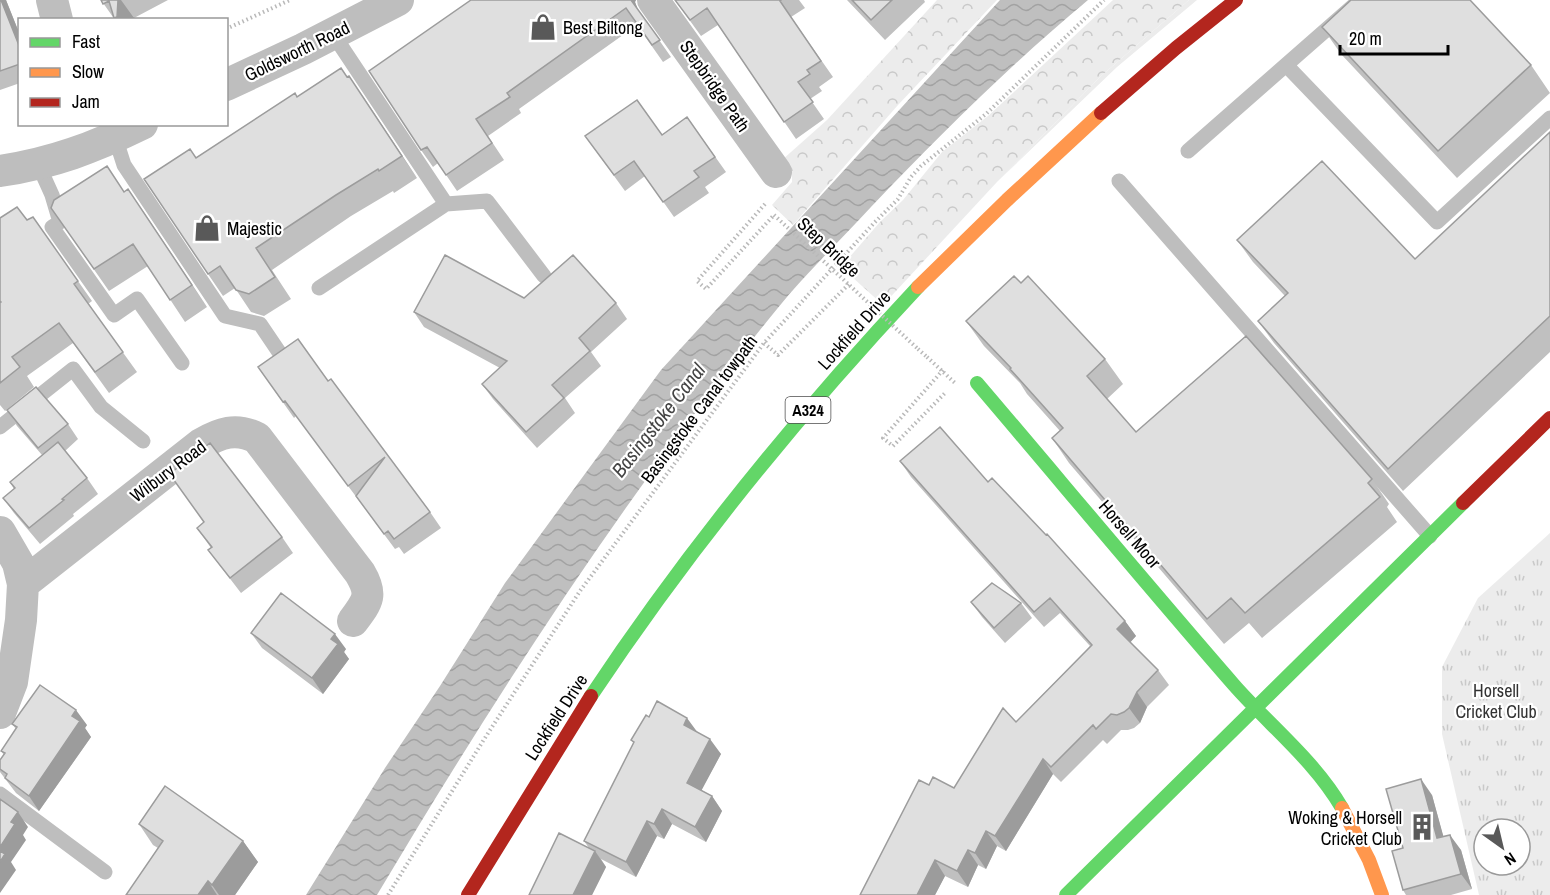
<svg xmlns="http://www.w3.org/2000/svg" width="1550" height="895" font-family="'Archivo Narrow',sans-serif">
	<defs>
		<pattern id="forest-crowns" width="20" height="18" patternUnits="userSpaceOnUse" patternTransform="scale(1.5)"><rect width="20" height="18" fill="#ececec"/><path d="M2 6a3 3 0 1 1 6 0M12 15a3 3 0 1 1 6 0" fill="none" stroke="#c9c9c9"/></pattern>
		<pattern id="park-tufts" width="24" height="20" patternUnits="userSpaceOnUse" patternTransform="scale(1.5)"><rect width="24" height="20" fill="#ececec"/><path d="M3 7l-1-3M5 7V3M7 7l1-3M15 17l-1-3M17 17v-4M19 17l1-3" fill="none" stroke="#c9c9c9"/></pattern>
		<pattern id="water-waves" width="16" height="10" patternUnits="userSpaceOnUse" patternTransform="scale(1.5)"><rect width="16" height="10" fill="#bfbfbf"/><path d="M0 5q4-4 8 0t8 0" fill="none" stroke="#a2a2a2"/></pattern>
	</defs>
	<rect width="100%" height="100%" fill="#fff"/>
	<path fill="#ececec" d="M1189,0H1197L1117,67L997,182L1100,77Z"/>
	<path fill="url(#forest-crowns)" d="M937,0H997L898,105L793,225L772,205L792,182V173L782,160L827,120Z
		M1113,0H1189L1100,77L997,182L883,305L841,267L880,222L903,200L942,152L988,116Z"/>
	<path fill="url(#park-tufts)" fill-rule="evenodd" d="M1550,533V895H1479L1442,734V667L1478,598ZM1484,829H1520V865H1484Z"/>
	<path fill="url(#water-waves)" d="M1000,0H1088C1011,64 940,135 871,207C840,241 806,273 777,309C627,492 498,692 377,895H306L385,768L440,686L505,583L661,370Z"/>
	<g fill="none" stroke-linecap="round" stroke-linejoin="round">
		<path stroke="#b9b9b9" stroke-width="4" stroke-dasharray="1.5 3" stroke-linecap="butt" d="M226,29L290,0
			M765,204L697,281L706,289L774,215
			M764,343L778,355L849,284
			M918,349L927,357
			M943,370L883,438L893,446L945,393
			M388,895L483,741L580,591L764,343L874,223L898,199L911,177L921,166L986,114L1104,0"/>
		<path stroke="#bebebe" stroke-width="15" d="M333,34L446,204
			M1286,65L1437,222L1550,118
			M115,137L124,165L225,316L260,324L281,355
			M1188,151L1360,0
			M38,164L52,195L60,222L52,227L114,315L137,299L182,363
			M1119,181L1430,536
			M319,288L446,204L487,201L544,276
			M0,427L73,369L101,407L143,441
			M0,794L105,872"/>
		<path stroke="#bebebe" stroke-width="32" d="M52,0L57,20
			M653,0L776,172
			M226,85L303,49L398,0
			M0,171C53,163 93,148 142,124
			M0,532L18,563L23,584L21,620L12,682L0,713
			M23,584L201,444C220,433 236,427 257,438L360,573C373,595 368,601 353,621"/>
		<path stroke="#63d668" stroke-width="14" d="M977,383C1063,484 1147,585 1234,685C1270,726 1314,760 1342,808
			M591,696C688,550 798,415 918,287
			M1066,895L1463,503"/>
		<path stroke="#ff974d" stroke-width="14" d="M918,287L1007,200L1101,113
			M1342,808L1369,860L1382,895"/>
		<path stroke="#b3261e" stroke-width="14" d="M1101,113L1176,48L1236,0
			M1463,503L1550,418
			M468,895L591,696"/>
		<path stroke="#b9b9b9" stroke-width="4" stroke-dasharray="1.5 3" stroke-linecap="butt" d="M774,215L918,349
			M927,357L955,383"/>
	</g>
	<path fill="#c0c0c0" d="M0,0H6L20,35V83L0,90Z
		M101,0H168L134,18L133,20H115Z
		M471,0H636L635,2L638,10L671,57L663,62L637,25L519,109L521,113L488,136L504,160L457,191L438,163L433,167L421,150Z
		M675,0H799L805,8L791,17L833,77L819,87L822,91L810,99L824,119L796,139L718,25L701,36Z
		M847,0H924L925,2L885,40Z
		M1322,27L1531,65L1550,93L1457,178L1341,54Z
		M347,77L364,98L417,178L394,193L393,191L351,216L272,270L291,299L264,316L251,312L235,288L223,296L208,274L196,158L297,97Z
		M687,117L726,172L705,187L709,193L674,217L645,176L625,191L585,136L662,135Z
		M1550,132V352L1403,491L1274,343L1258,321L1285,296L1253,262L1237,240L1415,259Z
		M124,192L143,211L207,307L185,322L148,266L109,291L51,208Z
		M33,217L92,301L88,304L137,372L109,393L73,343L27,376L34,387L5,411L0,405V218L27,220Z
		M1021,283L1105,359L1123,384L1107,399L1136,432L1372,479L1389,504L1387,507L1397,522L1262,638L1249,623L1224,644L1069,463L1052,438L1060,431L1027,394L1020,383L984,346L966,321Z
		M524,298L616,303L627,319L591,352L601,366L565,398L575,413L537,448L493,399L482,384L500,368L424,327L414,312Z
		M258,367L328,381L430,512L441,528L404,554L399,547L395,549L296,416L294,418Z
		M7,410L68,424L78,439L65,451L87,478L98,494L73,514L74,516L40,544L14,513L3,498L14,489L10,482L42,455L17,426Z
		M900,461L988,482L1125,621L1136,636L1130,642L1158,670L1169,685L1147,707L1140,723L1134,728L1128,730H1121L1107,744L1103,740L1061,782L1053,774L1006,851L997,846L986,869L978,865L968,887L945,876L935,895H860L929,785L954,788L1016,722L1090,646L1060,613L1044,627L911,477Z
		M197,528L282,537L293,553L241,593L208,550L211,548Z
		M971,602L1021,603L1032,618L1005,643L982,617Z
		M251,633L346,649L344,652L349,659L323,694L262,648Z
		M649,717L698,732L721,754L701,790L712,796L722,811L706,842L672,824L664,839L657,836L636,877L601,859L606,867L592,895H529L589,848L584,841L634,744L631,740Z
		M12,724L87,725L85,728L91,737L39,811L16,793L0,772V760L4,755L1,751L16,729Z
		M1432,795L1443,836L1461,850L1472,889L1451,895H1406L1403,890V848Z
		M139,824L243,841L258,862L235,895H126L158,848L153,845Z"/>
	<path fill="#9c9c9c" d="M1,0H6L20,35V48Z
		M118,0H121L134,18L133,20H118L117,17Z
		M631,0H636L635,2L638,10Z
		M349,76L364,98L417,178L402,156Z
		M128,189L143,211L207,307L192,285Z
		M1125,621L1136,636L1128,645L1117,629Z
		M335,634L346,649L344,652L349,659L323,694L312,678L331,639Z
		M1137,692L1147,707L1140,723L1129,708Z
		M76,710L87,725L85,728L91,737L39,811L29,796L72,716Z
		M687,718L698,733L684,725Z
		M710,739L721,754L698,797L687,783Z
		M1043,759L1053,774L1006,851L995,836Z
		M1421,779L1432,795L1448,853L1437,838Z
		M712,796L722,811L706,842L695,827Z
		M662,809L672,824L664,839L654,824Z
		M18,812L28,827L23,835L26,840L11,862L16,870L0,893V847L11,822Z
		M647,821L657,836L636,877L626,862Z
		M986,831L997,846L986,869L975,853Z
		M1450,835L1461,850L1472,889L1461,874Z
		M243,841L258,862L235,895H219L212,885Z
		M968,850L978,865L968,887L957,871Z
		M595,851L606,867L592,895H573Z
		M935,860L945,876L935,895H917Z
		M208,881L217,895H198Z"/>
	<path fill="#dfdfdf" stroke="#9c9c9c" stroke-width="1.5" d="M0,0H1L20,48V64L0,71Z
		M101,0H118L117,17L114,18L109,1L103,4Z
		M471,0H631L660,40L652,45L626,8L507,93L510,97L476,119L492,143L446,175L427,147L421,150L369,71Z
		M675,0H781L780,1L821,61L807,70L810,74L798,82L813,102L784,122L707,8L690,20Z
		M852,0H892L871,20Z
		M1351,0H1470L1531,65L1438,151L1322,27Z
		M341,68L347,77L349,76L402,156L379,171L378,169L336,195L256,248L275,277L249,294L236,290L220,266L208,274L144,179L190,149L196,158L295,93L297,97Z
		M637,100L662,135L687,117L715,157L694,171L699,177L663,202L634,161L614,175L585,136Z
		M1550,132V316L1388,469L1258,321L1288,293L1237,240L1322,161L1415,259Z
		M107,166L124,192L128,189L192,285L170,300L133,244L94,269L51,208L54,200Z
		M17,207L27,220L33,217L78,281L74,284L123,352L95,372L59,323L12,357L20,367L0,383V303L1,302L0,301V218Z
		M445,255L524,298L573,255L616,303L579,338L590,351L552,385L564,398L526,432L482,384L507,361L414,312Z
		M1014,276L1021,283L1028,276L1105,359L1087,376L1136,432L1246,336L1372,479L1368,483L1380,497L1245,613L1231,598L1207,619L1052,438L1063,428L1010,369L1011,368L966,321Z
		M298,339L328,381L331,379L430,512L394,539L388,531L384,534L356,496L385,457L348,486L285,401L283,402L258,367Z
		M36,387L68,424L38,448L7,410Z
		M940,427L988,482L992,478L1046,535L1047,534L1125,621L1117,629L1158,670L1137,692L1129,708L1124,712L1117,715L1111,714L1096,729L1093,725L1051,767L1043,759L995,836L986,831L975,853L968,850L957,871L935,860L917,895H860L919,780L929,785L933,777L954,788L1003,708L1016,722L1092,645L1050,598L1034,612L900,461Z
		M58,442L87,478L62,499L64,500L29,528L3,498L15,488L10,482Z
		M210,443L282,537L230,578L208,550L212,547L197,528L204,522L171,476L173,475L172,472Z
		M992,583L1021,603L994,628L971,602Z
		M281,593L335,634L331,639L338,644L312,678L251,633Z
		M40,685L76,710L72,716L80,721L29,796L5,778L7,774L0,769V760L5,753L1,751L17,727L12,724Z
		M657,701L687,718L684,725L710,739L687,783L712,796L695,827L662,809L654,824L647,821L626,862L584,841L634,742L631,740L646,715L649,717Z
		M1421,779L1437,838L1450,835L1461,874L1403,890L1392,851L1403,848L1386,789Z
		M165,786L243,841L212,885L208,881L198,895H126L163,841L139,824Z
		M0,799L18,812L11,822L15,824L0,847Z
		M559,833L595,851L573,895H529Z
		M0,851L5,854L0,862Z"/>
	<defs>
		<symbol id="shop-bare" viewBox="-9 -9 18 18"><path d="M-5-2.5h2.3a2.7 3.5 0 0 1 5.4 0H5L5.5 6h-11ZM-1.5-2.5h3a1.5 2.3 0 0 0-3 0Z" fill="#595959" stroke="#fff" stroke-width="2.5" paint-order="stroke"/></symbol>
		<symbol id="building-bare" viewBox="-9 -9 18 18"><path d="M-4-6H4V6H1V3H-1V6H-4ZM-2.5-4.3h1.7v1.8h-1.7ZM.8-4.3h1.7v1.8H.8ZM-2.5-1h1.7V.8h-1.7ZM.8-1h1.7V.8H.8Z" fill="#595959" stroke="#fff" stroke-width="2.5" paint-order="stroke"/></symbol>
	</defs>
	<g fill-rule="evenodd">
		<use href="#shop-bare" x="524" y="8" width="38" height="38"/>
		<use href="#shop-bare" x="188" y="209" width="38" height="38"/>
		<use href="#building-bare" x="1403" y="808" width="38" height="38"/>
	</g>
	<g text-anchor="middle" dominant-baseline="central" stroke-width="4.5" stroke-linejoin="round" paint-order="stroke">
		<rect fill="#fff" stroke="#4c4c4c" stroke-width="1.5" x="785.5" y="397" width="45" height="26" rx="4.5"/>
		<g font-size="16" font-weight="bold" fill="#000">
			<text x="808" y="410">A324</text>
		</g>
		<g font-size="18" fill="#000" stroke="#fff" text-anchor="start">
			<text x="563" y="27">Best Biltong</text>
			<text x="227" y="228">Majestic</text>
			<text x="1402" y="817" text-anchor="end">Woking &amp; Horsell<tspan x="1402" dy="21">Cricket Club</tspan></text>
		</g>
		<g font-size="18" fill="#000" stroke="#fff">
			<text transform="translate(297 51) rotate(-26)">Goldsworth Road</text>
			<text transform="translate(715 86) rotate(55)">Stepbridge Path</text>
			<text transform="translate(829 247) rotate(43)">Step Bridge</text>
			<text transform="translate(854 330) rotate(-48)">Lockfield Drive</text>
			<text transform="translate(699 409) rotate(-53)">Basingstoke Canal towpath</text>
			<text transform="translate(168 471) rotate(-37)">Wilbury Road</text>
			<text transform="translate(1130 534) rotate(49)">Horsell Moor</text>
			<text transform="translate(556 717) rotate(-57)">Lockfield Drive</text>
		</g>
		<g font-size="18" fill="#333" stroke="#fff">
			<text x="1496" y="690">Horsell<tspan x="1496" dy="21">Cricket Club</tspan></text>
		</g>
		<g font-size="20" font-style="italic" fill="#444" stroke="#fff">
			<text transform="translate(658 420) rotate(-52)">Basingstoke Canal</text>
		</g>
	</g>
	<rect x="18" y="18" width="210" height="108" fill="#ffffff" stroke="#999999" stroke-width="1.5"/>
	<rect x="30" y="38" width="30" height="9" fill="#63d668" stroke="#999999" stroke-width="1.5"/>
	<text x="72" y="48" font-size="18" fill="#000000">Fast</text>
	<rect x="30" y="68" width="30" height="9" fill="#ff974d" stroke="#999999" stroke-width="1.5"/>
	<text x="72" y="78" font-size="18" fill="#000000">Slow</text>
	<rect x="30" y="98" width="30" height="9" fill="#b3261e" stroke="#999999" stroke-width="1.5"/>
	<text x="72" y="108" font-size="18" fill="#000000">Jam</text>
	<g transform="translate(1502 847) rotate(146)"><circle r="28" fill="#ffffff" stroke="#999999" stroke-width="1.5"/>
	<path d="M0-4.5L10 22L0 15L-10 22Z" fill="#595959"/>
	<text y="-9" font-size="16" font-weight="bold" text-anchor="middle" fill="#000000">N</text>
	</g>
	<path d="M1340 45v9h108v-9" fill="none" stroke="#000000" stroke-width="3"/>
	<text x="1349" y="45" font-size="18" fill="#000000" stroke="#ffffff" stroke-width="4.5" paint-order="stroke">20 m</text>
</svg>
